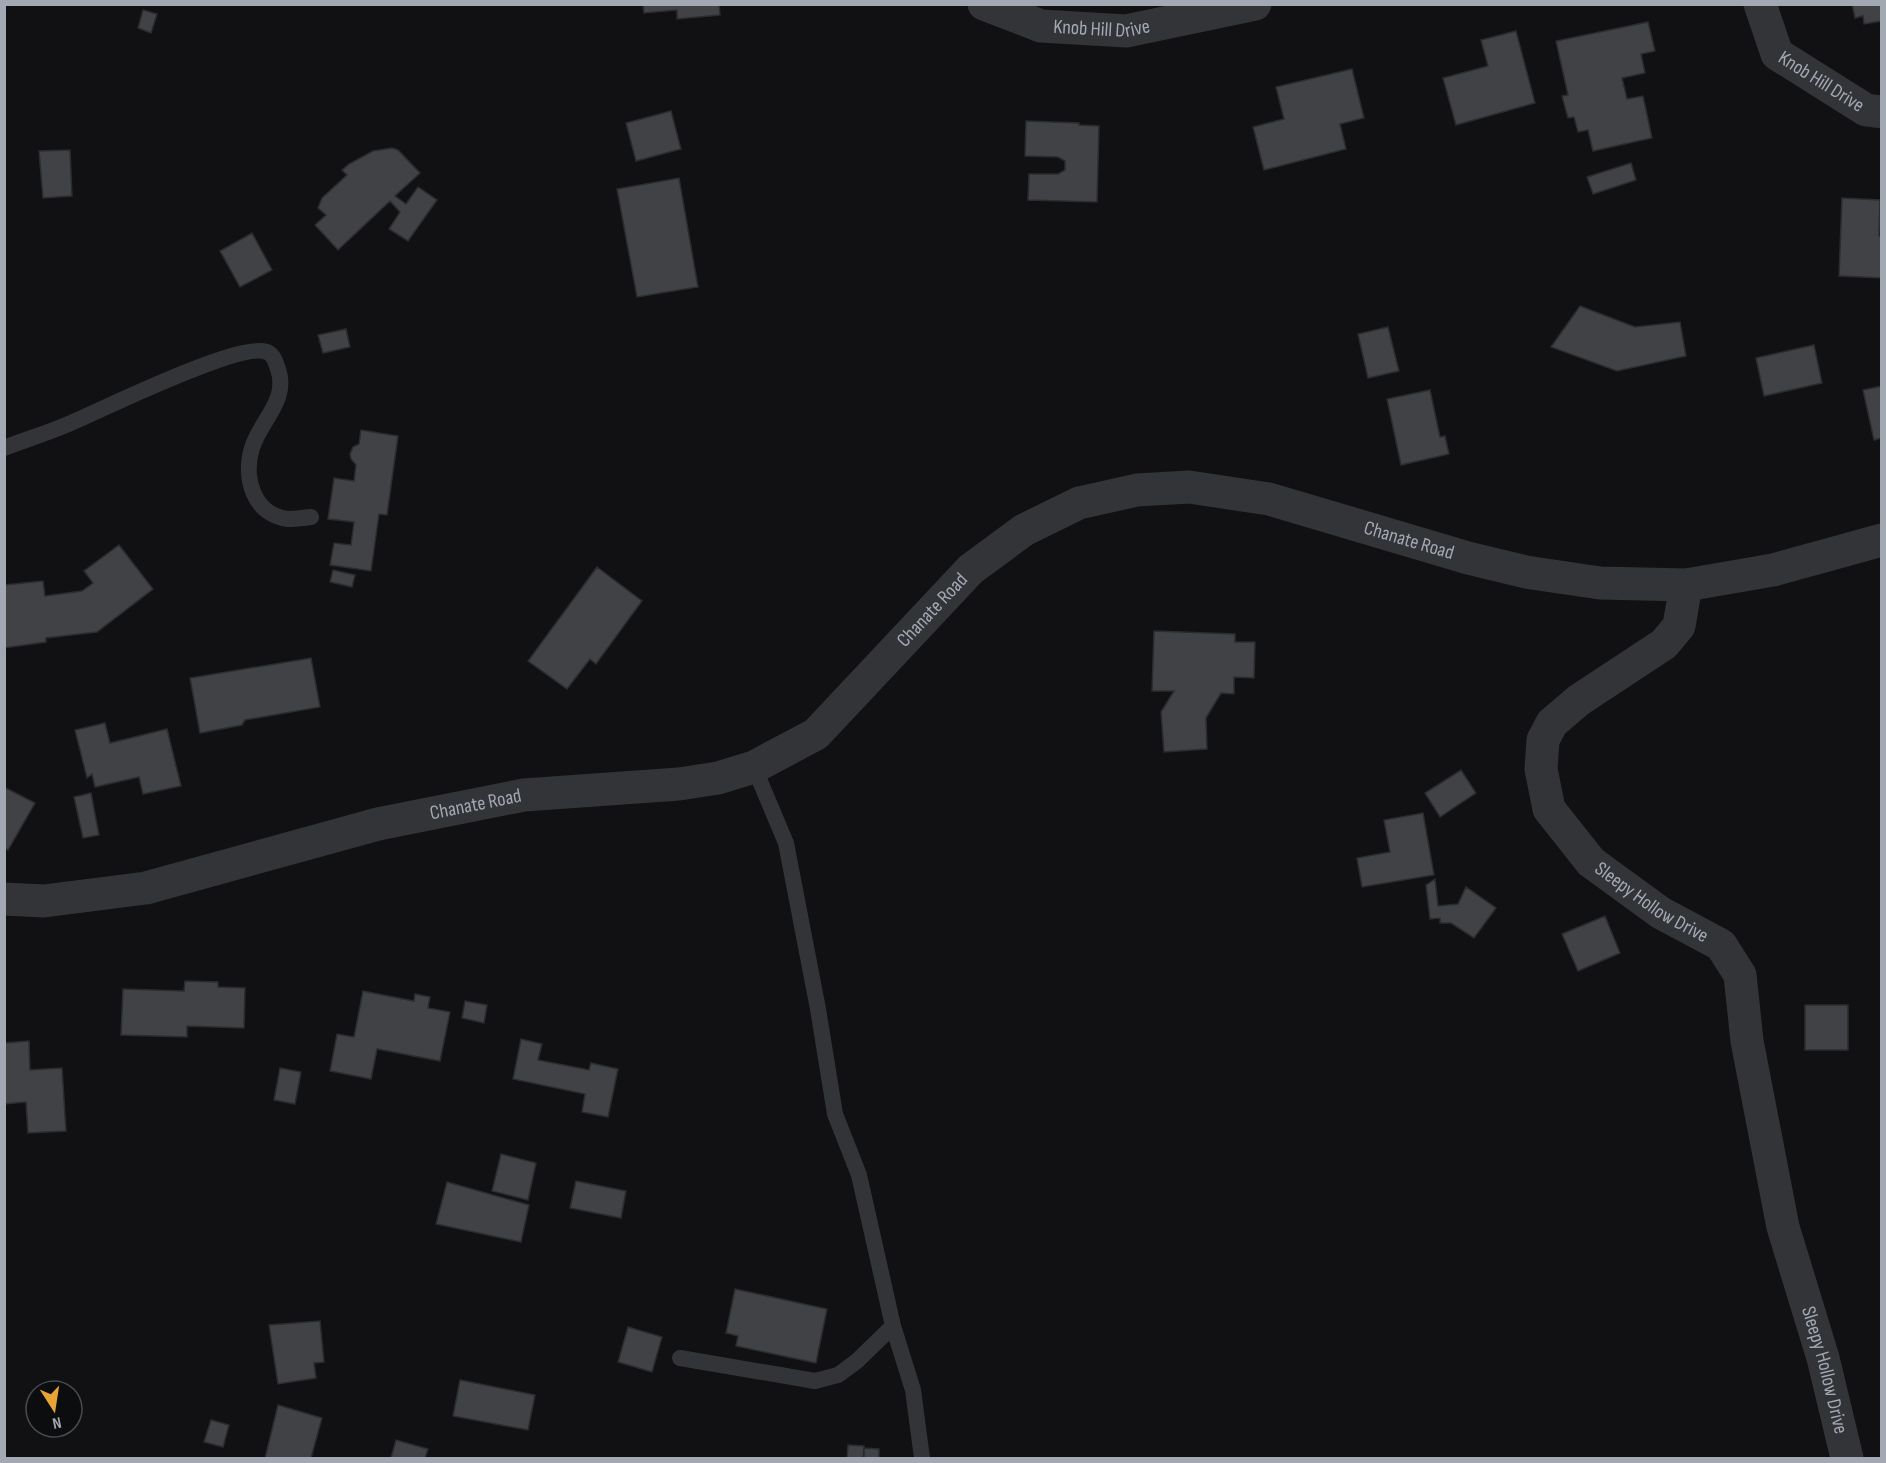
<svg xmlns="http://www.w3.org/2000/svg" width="1886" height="1463" font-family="'Sofia Sans Condensed',sans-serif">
	<rect width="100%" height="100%" fill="#111113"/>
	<path fill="#404246" stroke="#2b2c2f" stroke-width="1.5" d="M643,4H719L720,15L677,19V10L644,13Z
		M1852,4H1882V21L1864,24L1863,16L1855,18Z
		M143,10L157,14L151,33L138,28Z
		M1648,22L1655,51L1641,54L1645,73L1622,78L1627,99L1643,96L1652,138L1593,151L1588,130L1578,132L1574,117L1568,118L1562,96L1568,95L1556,41Z
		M1516,31L1535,103L1456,125L1443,78L1488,66L1481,40Z
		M1352,69L1364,118L1340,124L1346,149L1264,170L1253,127L1284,119L1276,87Z
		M671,111L681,149L636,161L626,123Z
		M1026,121L1079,123V125L1099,126L1097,202L1028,200L1029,174H1058L1065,170V161L1058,157L1025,156Z
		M392,148L398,150L420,173L395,196L406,204L418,187L437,200L408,241L389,229L400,212L390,201L338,250L315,225L326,215L318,208L322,198L347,175L342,170L349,164L373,151Z
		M70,150L72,196L43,198L39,151Z
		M1631,163L1636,180L1593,194L1587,177Z
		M679,178L698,287L637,297L617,189Z
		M1842,198L1880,200L1879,236H1882V278L1839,276Z
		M252,233L272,270L240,287L220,251Z
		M1580,306L1635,327L1680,322L1686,356L1617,371L1551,347Z
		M1388,327L1399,371L1368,378L1358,334Z
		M346,329L350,347L323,353L318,335Z
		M1814,345L1822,383L1764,396L1756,358Z
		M1882,386V438L1874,440L1863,390Z
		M1430,390L1440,437L1445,436L1449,454L1401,465L1387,399Z
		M361,430L398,436L387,515L379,514L371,571L330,565L334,543L351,545L354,522L328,519L334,478L354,481L356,465L351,459L350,454L353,447L359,444Z
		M119,545L153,589L97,632L46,638V642L4,648V585L43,581L45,596L82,591L93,583L84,571Z
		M597,567L642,601L596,664L590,659L567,689L528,661Z
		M333,570L355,575L352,587L330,582Z
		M1154,631L1235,634V642H1255L1254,678L1234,677V694L1221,693L1206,718L1207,749L1164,752L1161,712L1174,691H1152Z
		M311,658L320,707L245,720L242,725L200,733L190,678Z
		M105,723L110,743L167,729L181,786L143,794L139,777L95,787L92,774L87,778L75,730Z
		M1461,770L1476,793L1440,817L1425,793Z
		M4,787L35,803L8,850L4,848Z
		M91,793L99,835L83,838L74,797Z
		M1423,813L1434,875L1362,887L1357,858L1390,852L1384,820Z
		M1435,879L1438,906L1458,904L1466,887L1496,908L1474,938L1451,923H1440V918L1430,919L1426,885Z
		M1605,916L1620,953L1578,971L1562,934Z
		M185,981L218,982V987L245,988L244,1028L187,1026V1037L121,1035L123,989L184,991Z
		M363,991L414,1001L415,994L430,997L428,1008L450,1012L440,1061L377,1049L371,1079L330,1071L337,1034L354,1037Z
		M465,1001L487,1005L484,1023L462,1018Z
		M1805,1005H1848V1050H1805Z
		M521,1039L542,1044L538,1060L589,1070L591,1063L618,1069L608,1117L582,1112L585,1094L513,1079Z
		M29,1041L30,1070L62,1068L66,1131L28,1133L26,1102L4,1104V1043Z
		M280,1068L301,1072L295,1104L274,1100Z
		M501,1154L536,1163L528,1200L492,1191Z
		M576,1181L626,1191L621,1218L570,1208Z
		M447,1182L529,1205L521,1242L436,1224Z
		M735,1289L827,1309L816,1363L736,1346L738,1336L726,1333Z
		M320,1321L324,1362L314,1363L316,1378L278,1384L269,1325Z
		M628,1327L662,1337L652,1372L618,1362Z
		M460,1380L535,1395L528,1430L453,1416Z
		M278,1405L322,1418L311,1458H265Z
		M211,1420L229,1425L223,1447L204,1442Z
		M396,1440L428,1449L425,1458H391Z
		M848,1445L864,1446L863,1458H847Z
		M864,1448L879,1449V1458H864Z"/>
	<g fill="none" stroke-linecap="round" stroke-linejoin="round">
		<path stroke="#333438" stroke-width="16" d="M4,448C27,439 51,432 73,422C102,410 246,338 269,353C274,356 276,363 278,369C289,400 260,421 252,448C243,477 253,515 288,519C295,519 303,518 311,517
			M754,767L786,843L818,1009L835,1114L859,1175L893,1326L913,1390L922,1458
			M680,1358L815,1381L838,1375L857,1361L893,1326"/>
		<g stroke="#333438" stroke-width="33">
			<path id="s1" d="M984,4L1041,26L1126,31L1255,4"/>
			<path id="s2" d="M1760,4L1777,54L1866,110L1882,112"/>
			<path id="s3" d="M1686,585L1679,626L1664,644L1579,700L1552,723L1543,740L1541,769L1549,809L1591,862L1661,913L1721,945L1740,975L1747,1041L1783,1227L1823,1358L1847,1458"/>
		</g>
		<path stroke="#333438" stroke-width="33" id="s4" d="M4,899L44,901L146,888L378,824L524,795L679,784L718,778L754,767L816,734L971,569L1024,530L1079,503L1137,490L1189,487L1269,499L1468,558L1526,572L1600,583L1686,585L1773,570L1882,540"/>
	</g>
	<g text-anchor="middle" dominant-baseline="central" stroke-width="6" stroke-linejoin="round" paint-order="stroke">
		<g font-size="20" fill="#a3a9b3" stroke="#0c0d0e">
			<text stroke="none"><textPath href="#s1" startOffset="122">Knob Hill Drive</textPath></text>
			<text stroke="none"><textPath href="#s2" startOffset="105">Knob Hill Drive</textPath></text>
			<text stroke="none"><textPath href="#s4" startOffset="1527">Chanate Road</textPath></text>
			<text stroke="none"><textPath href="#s4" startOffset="1005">Chanate Road</textPath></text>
			<text stroke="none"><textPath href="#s4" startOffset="483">Chanate Road</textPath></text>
			<text stroke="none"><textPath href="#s3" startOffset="432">Sleepy Hollow Drive</textPath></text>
			<text stroke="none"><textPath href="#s3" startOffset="954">Sleepy Hollow Drive</textPath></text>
		</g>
	</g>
	<rect width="1886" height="1463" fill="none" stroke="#a3a9b3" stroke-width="12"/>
	<g transform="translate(54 1409) rotate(168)"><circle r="28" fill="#0c0d0e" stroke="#484b50" stroke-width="1.5"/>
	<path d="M0-4.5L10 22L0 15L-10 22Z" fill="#e8a434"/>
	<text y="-9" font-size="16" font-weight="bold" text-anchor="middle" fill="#a3a9b3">N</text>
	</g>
</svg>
